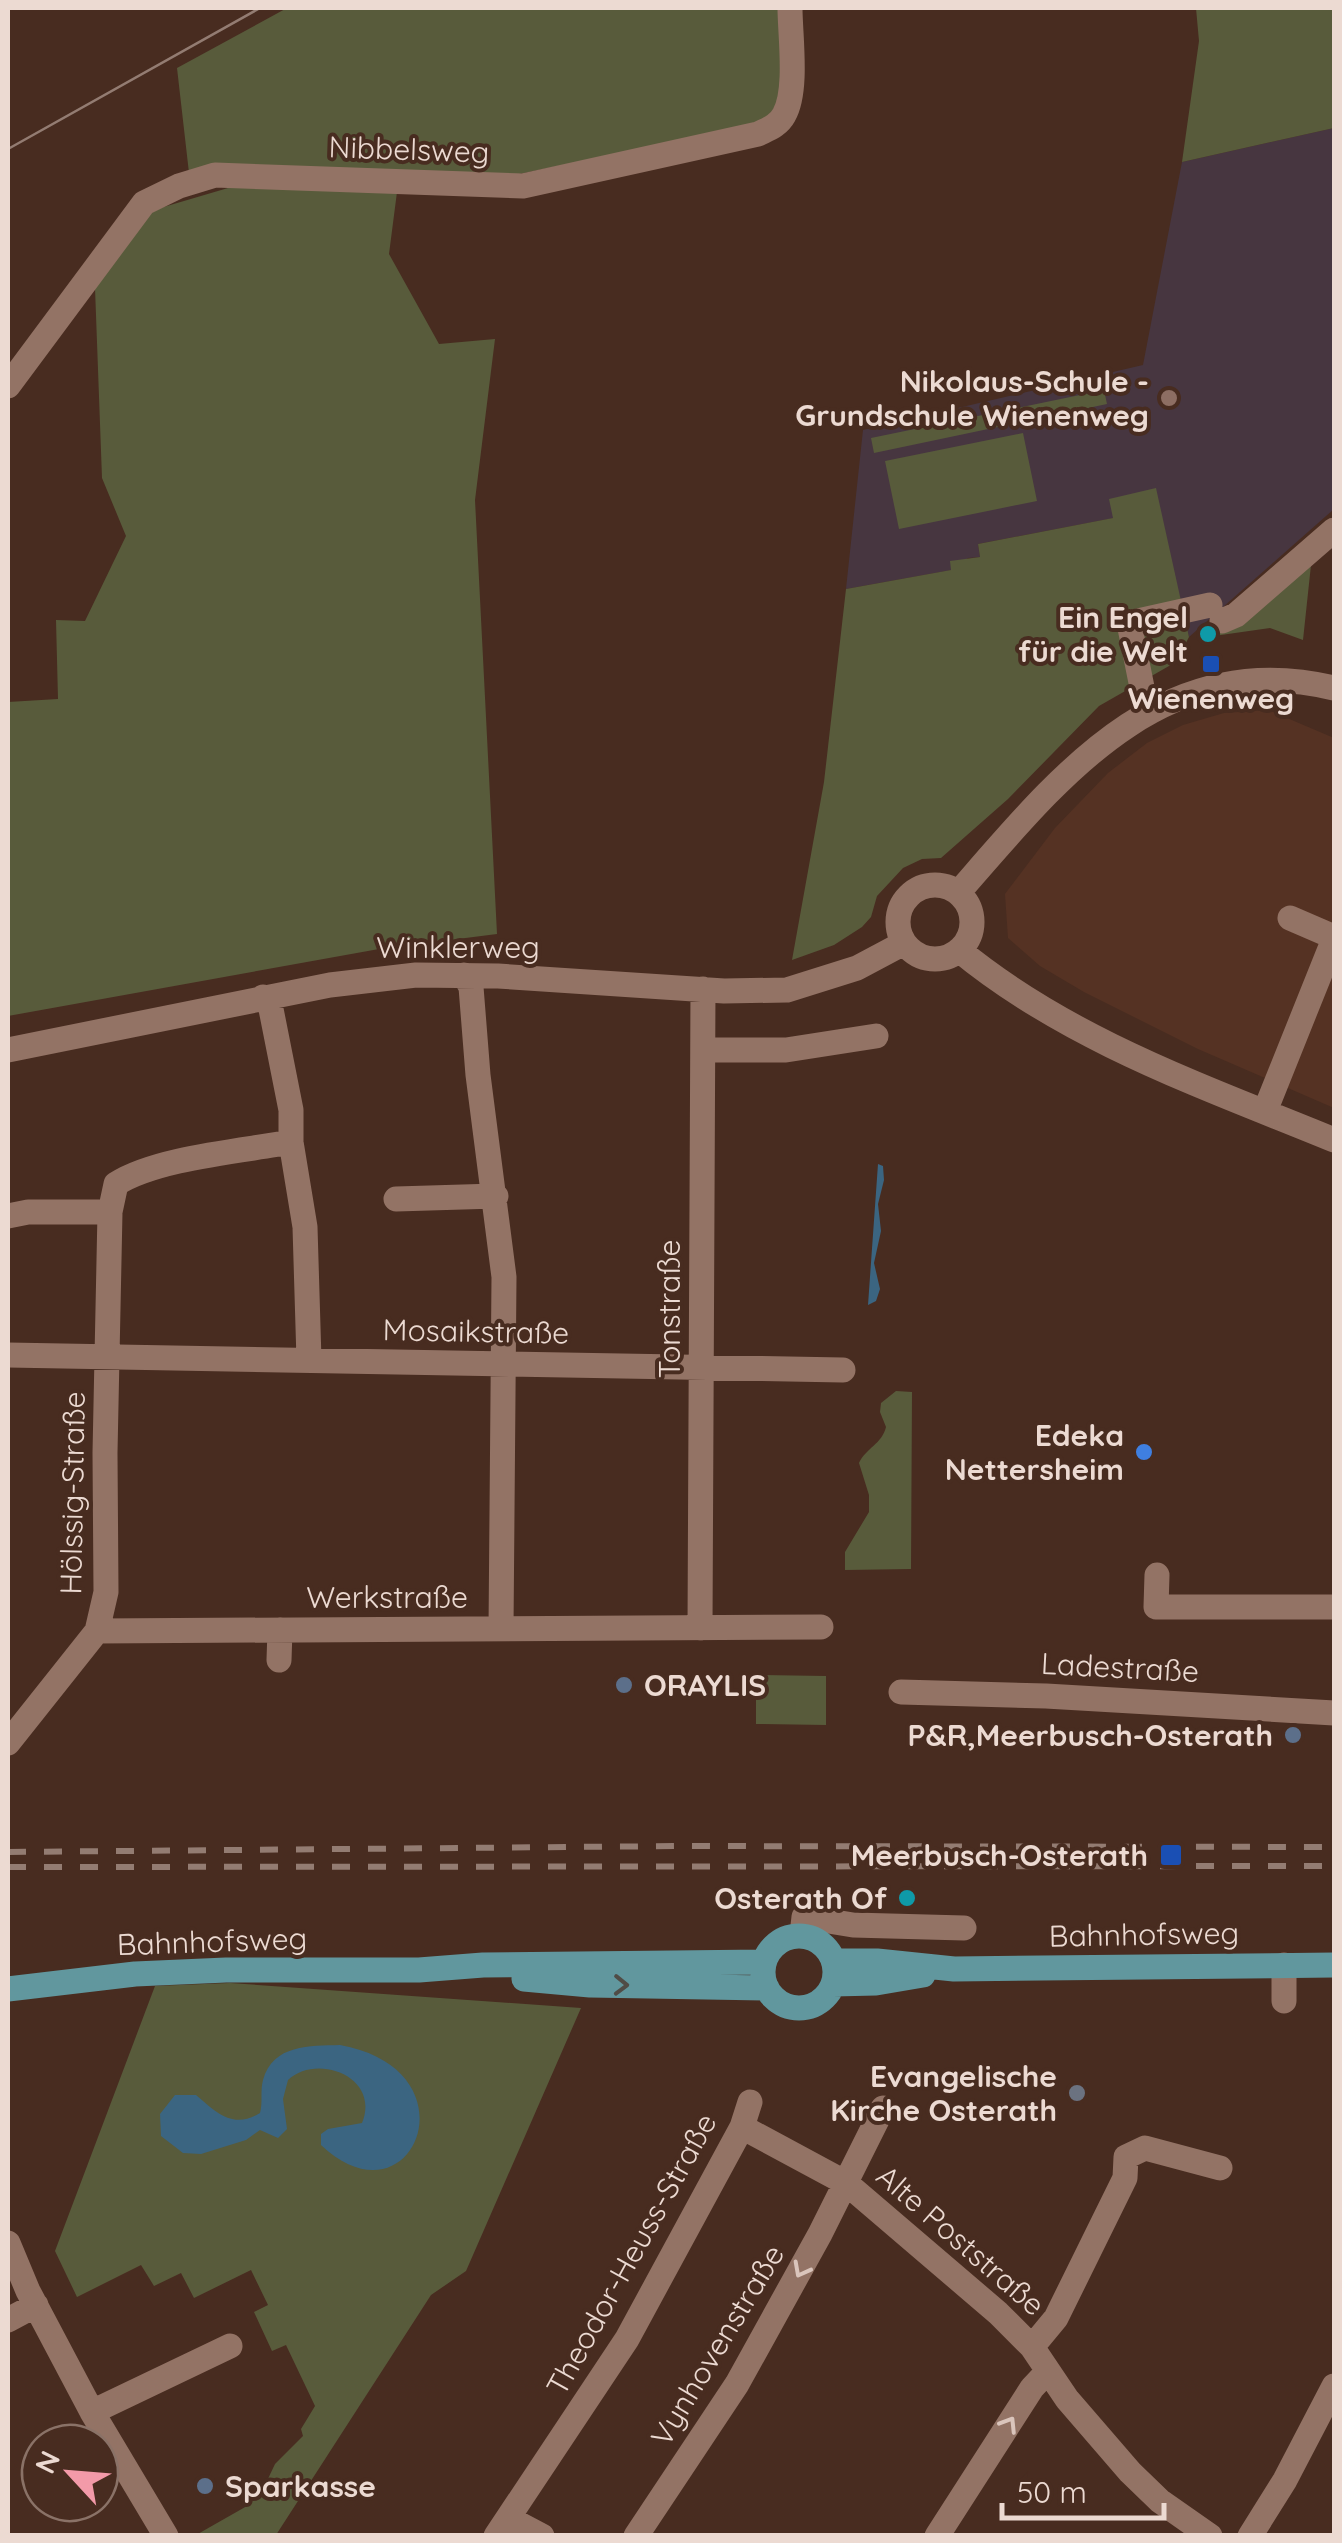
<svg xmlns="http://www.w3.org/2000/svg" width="1342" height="2543" font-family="Quicksand,sans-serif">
	<rect width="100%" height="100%" fill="#482c20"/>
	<path fill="#553223" d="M1268,710L1334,738V1108L1198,1049L1084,992L1040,966L1008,938L1005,894L1055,828L1108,773L1147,743L1183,725L1224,713Z"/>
	<path fill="#473640" d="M1334,128V509L1189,637L1162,523L1114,518L978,544L980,557L968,558L952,570L846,589L863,430L1143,365L1182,162Z"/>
	<path fill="#585b3b" d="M287,8H781L783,85L769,123L500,178L189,173L177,68Z
		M1196,8H1334V128L1182,162L1199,41Z
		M245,183L397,192L389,254L439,344L495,339L475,500L497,934L379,949L8,1016V702L58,699L56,620L85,621L126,536L102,478L95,288L150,211Z
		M1104,390L1107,404L874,453L871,438Z
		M1023,433L1037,501L899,529L885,461Z
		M1156,488L1189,637L1176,662L1099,706L1008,799L941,858L922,859L903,868L877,896L871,917L862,927L834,945L792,960L824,782L846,589L951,570L950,561L980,557L978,544L1113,518L1109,499Z
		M1311,565L1303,640L1270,628L1200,638L1208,630L1236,627Z
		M896,1391L912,1392L911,1569L845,1570V1552L869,1512V1495L859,1463C866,1448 882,1444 886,1427L880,1412L881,1403Z
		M756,1675L826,1676V1725L756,1724Z
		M230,1983L581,2008L466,2271L431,2295L276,2535H196L247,2506L266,2483L275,2464L303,2436L301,2429L315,2406L286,2345L272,2351L254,2312L268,2305L251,2270L194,2298L181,2273L154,2286L141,2265L77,2297L55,2251L155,1986Z"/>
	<path fill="#3b6581" d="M878,1164L883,1166L884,1180L878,1204L881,1231L874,1263L880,1289L876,1301L868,1305Z
		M340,2045C479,2070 412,2231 321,2145V2134L328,2129L362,2123C381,2076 316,2053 288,2080L283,2099L287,2129L278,2138L260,2130L246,2140L201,2154L183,2153L161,2136L160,2114L175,2095H196C216,2112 233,2130 260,2113C263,2102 260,2091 263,2080C273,2044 310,2046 340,2045Z"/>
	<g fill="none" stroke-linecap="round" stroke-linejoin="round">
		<path stroke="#937365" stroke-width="25" d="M8,386L144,203L179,186L215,175L523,186L758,134C768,129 778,126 784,115C798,91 790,35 790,8
			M1222,621L1236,615L1334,530
			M1147,712L1129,623L1210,605
			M898 922a37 37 0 1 1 74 0a37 37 0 1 1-74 0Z
			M958,893C1060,776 1161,647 1334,688
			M1290,918L1334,937
			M959,950C1068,1040 1205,1087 1334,1140
			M464,975L471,987L478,1075L504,1277L501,1629
			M263,997L270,1004L291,1110V1142
			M8,1050L330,985L416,975L498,976L724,991L787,990L857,968L904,943
			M703,1050H786L876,1036
			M1265,1111L1334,939
			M396,1199L496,1196
			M8,1216L28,1212H110
			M8,1355L843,1370
			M1157,1575L1156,1607H1334
			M700,1628L703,989
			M97,1631L106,1592L105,1453L110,1212L116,1184C156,1158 242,1151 291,1142L305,1227L309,1360
			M279,1660L280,1630
			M901,1692L1046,1696L1334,1713
			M8,1743L97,1631L821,1627
			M802,1935L804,1917L853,1925L964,1928
			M1284,1965V2001
			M742,2127L846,2183L998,2313L1032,2347L1067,2399L1130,2472L1160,2501L1210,2536
			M8,2243L28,2291L92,2412L166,2536
			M8,2320L36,2305
			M1032,2347L1056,2318L1125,2178L1126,2157L1145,2148L1220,2168
			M92,2412L230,2346
			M508,2518L542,2536
			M496,2536L627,2339L742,2127L750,2102
			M636,2536L737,2384L820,2234L883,2108
			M937,2536L1032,2388L1048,2371
			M1250,2536L1285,2480L1334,2386"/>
		<path stroke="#61979e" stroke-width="25" d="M763 1972a36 36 0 1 1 72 0a36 36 0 1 1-72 0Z
			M834,1961H877L954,1969L1334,1965
			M524,1979L590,1985L767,1988
			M833,1984L876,1983L923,1975
			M8,1989L135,1974L226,1970H419L483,1965L764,1962"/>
		<path stroke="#937c72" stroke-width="2.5" d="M8,149L260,8"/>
		<path stroke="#937c72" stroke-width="6" stroke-dasharray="18 18" stroke-linecap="butt" d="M8,1852L682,1846L1334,1847
			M8,1867L1334,1866"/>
	</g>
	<defs><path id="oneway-chevron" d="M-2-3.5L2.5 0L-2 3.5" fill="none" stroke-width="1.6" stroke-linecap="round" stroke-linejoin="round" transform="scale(2.5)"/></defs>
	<use stroke="#504c46" href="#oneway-chevron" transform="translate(621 1985) rotate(1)"/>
	<g stroke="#dac5bc">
		<use href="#oneway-chevron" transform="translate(801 2270) rotate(118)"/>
		<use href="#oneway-chevron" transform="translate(1009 2424) rotate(-58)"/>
	</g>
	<circle fill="#8d6e63" stroke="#482c20" stroke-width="4" cx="1169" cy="398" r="10"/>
	<g fill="#0f9aa8" stroke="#482c20" stroke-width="4">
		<circle cx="1208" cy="634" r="10"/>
		<circle cx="907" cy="1898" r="10"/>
	</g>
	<g fill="#1a4fb4" stroke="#482c20" stroke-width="4">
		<rect x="1201" y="654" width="20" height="20" rx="5"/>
		<rect x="1159" y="1843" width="24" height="24" rx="5"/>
	</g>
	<circle fill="#3f7fe0" stroke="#482c20" stroke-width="4" cx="1144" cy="1452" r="10"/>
	<g fill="#5c6f8a" stroke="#482c20" stroke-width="4">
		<circle cx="624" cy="1685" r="10"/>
		<circle cx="1293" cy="1735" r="10"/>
		<circle cx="205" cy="2486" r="10"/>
	</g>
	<circle fill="#6b7280" stroke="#482c20" stroke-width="4" cx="1077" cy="2093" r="10"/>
	<g text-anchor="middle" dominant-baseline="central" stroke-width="8" stroke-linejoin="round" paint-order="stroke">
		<g font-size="30" fill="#ecdad2" stroke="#482c20">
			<text transform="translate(409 149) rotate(2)">Nibbelsweg</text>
			<text x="458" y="947">Winklerweg</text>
			<text transform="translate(669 1309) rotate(-90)">Tonstraße</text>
			<text transform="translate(476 1331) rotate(1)">Mosaikstraße</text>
			<text transform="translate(72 1493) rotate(-89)">Hölssig-Straße</text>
			<text x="387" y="1597">Werkstraße</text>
			<text transform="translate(1120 1667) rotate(3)">Ladestraße</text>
			<text transform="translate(1144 1934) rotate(-1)">Bahnhofsweg</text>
			<text transform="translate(212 1941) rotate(-2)">Bahnhofsweg</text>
			<text transform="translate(961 2240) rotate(41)">Alte Poststraße</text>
			<text transform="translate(631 2254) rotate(-61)">Theodor-Heuss-Straße</text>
			<text transform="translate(717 2345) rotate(-59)">Vynhovenstraße</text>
		</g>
		<g font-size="30" font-weight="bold" fill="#ecdad2" stroke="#482c20" text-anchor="end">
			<text x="1149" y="381">Nikolaus-Schule -<tspan x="1149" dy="34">Grundschule Wienenweg</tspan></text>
			<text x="1188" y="617">Ein Engel<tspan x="1188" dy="34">für die Welt</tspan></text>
			<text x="1211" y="698" text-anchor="middle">Wienenweg</text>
			<text x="1124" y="1435">Edeka<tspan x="1124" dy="34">Nettersheim</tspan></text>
			<text x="644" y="1685" text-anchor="start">ORAYLIS</text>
			<text x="1273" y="1735">P&amp;R,Meerbusch-Osterath</text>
			<text x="1148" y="1855">Meerbusch-Osterath</text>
			<text x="887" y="1898">Osterath Of</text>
			<text x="1057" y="2076">Evangelische<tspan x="1057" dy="34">Kirche Osterath</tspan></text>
			<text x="225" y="2486" text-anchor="start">Sparkasse</text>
		</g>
	</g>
	<rect width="1342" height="2543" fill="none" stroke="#ecdad2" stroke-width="20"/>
	<g transform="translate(70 2473) rotate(296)"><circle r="48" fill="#482c20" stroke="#8a7267" stroke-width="2.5"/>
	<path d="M0-8L18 38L0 25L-18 38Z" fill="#f39aa9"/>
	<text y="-15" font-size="28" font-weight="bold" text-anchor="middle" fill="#ecdad2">N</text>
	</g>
	<path d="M1002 2503v15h162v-15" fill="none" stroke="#ecdad2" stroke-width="5"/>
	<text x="1017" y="2503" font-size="30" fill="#ecdad2" stroke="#482c20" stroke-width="8" paint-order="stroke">50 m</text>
</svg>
